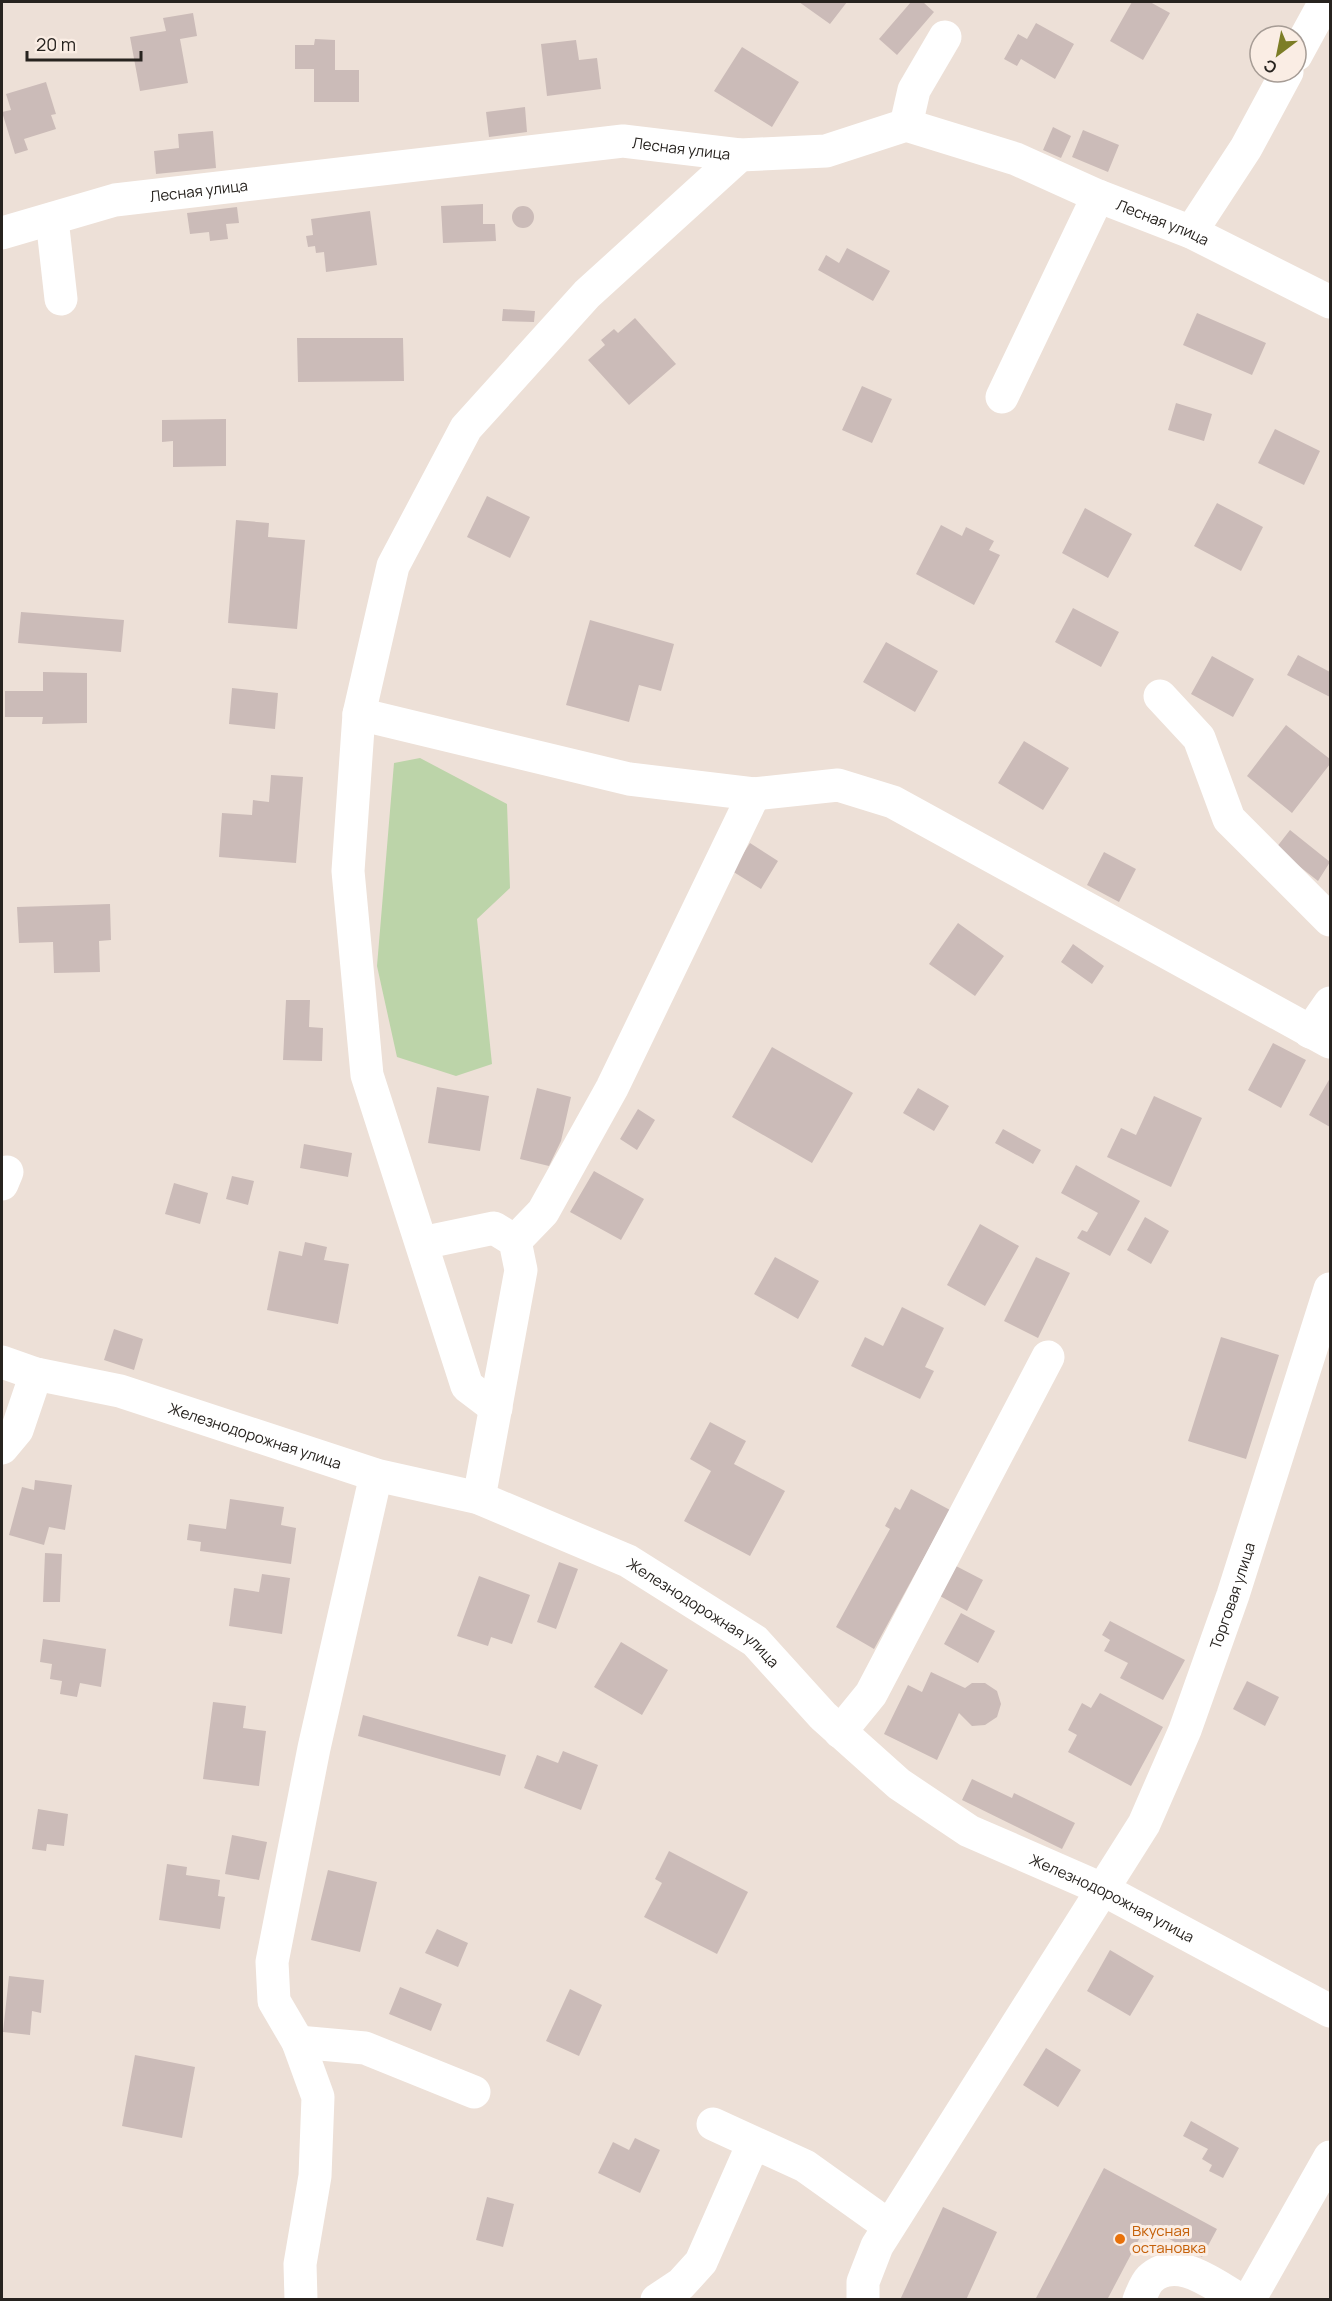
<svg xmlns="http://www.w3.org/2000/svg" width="1332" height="2301" font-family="Manrope,sans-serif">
	<rect width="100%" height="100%" fill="#ede0d7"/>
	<path fill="#bcd4a9" d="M420,758L507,804L510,888L477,919L492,1064L456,1076L397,1057L377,966L394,763Z"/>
	<path fill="#cbbbb8" d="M799,2H847L830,24Z
		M911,2H923L934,12L897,55L879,39Z
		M1132,2H1150L1170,13L1143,60L1110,41Z
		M193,13L197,36L180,39L188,83L140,91L130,37L166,31L163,18Z
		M1036,23L1074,44L1055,79L1021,59L1017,66L1004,59L1018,34L1027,39Z
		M315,39L335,40V70H359V102H314V69H295V45H314Z
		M576,40L579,60L597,58L601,89L547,96L541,44Z
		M742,47L799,82L772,127L714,91Z
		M46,82L56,114L51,115L56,129L24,139L28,150L15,154L2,112L11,110L6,94Z
		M525,107L527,132L489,137L486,112Z
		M1053,127L1071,136L1061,158L1043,150Z
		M1083,130L1119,145L1108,172L1072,157Z
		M213,131L216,168L156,174L154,151L179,148L178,134Z
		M483,204V224H495L496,241L443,243L441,206Z
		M512 217a11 11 0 1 1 22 0a11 11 0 1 1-22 0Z
		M237,207L239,223L226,224L228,239L210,241L209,232L190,234L187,213Z
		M370,211L377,265L326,272L324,252L316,253L315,246L308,247L306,236L313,235L311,219Z
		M847,248L890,271L873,301L818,270L826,255L839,263Z
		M503,309L535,311L534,322L502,321Z
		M1197,313L1266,343L1252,375L1183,345Z
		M635,318L676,364L629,405L588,360L605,345L601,340L614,329L618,333Z
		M297,338H403L404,381L298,382Z
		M862,386L892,399L872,443L842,430Z
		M1176,403L1212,414L1204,441L1168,430Z
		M226,419V466L173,467V441L162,442V420Z
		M1275,429L1320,451L1304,485L1258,463Z
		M487,496L530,517L510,558L467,537Z
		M1217,503L1263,527L1241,571L1194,546Z
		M1085,508L1132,534L1108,578L1062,553Z
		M236,520L269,523L268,537L305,540L297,629L228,623Z
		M941,525L962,536L966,527L994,541L989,550L1000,555L974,605L916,574Z
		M1073,608L1119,632L1101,667L1055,642Z
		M21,612L124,620L121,652L18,643Z
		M590,620L674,644L661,691L639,685L629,722L566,705Z
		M886,642L938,671L915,712L863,682Z
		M1298,655L1330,672V697L1287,675Z
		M1212,656L1254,679L1233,717L1191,694Z
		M43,672L87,673V723L42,724L43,717H5V691H43Z
		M232,688L278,693L275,729L229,724Z
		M1286,725L1330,759V764L1292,813L1247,776Z
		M1024,741L1069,768L1043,810L998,783Z
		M271,775L303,777L296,863L219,857L222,813L252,815L253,800L269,802Z
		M1290,830L1330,862L1318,881L1276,848Z
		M750,843L778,861L761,889L732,871Z
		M1104,852L1136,869L1119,902L1087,885Z
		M110,904L111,940L99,941L100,972L54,973L53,942L19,943L17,907Z
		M958,923L1004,956L975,996L929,964Z
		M1073,944L1104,966L1092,984L1061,962Z
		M286,1000H310L309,1027L323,1028L322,1061L283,1060Z
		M1273,1043L1306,1060L1281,1108L1248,1090Z
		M772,1047L853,1093L812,1163L732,1117Z
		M1330,1078V1127L1309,1115Z
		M437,1087L489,1096L480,1151L428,1143Z
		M537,1088L571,1097L561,1141L549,1166L520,1159Z
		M918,1088L949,1106L934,1131L903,1113Z
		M1154,1096L1202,1118L1171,1187L1107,1157L1121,1128L1136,1135Z
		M638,1109L655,1120L637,1150L620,1139Z
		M1003,1129L1041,1150L1033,1164L995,1143Z
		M304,1144L352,1153L348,1177L300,1168Z
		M1076,1165L1140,1201L1110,1256L1077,1238L1082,1230L1087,1232L1098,1213L1061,1193Z
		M594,1171L644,1199L621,1240L570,1212Z
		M232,1176L254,1181L248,1205L226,1199Z
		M174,1183L208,1193L200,1224L165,1214Z
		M1145,1217L1169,1231L1151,1264L1127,1250Z
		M980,1224L1019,1246L985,1306L947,1285Z
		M305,1242L327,1247L324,1260L349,1264L338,1324L267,1310L279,1251L302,1256Z
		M775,1257L819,1281L798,1319L754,1294Z
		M1036,1257L1070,1273L1038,1338L1004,1321Z
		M902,1307L944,1328L925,1367L934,1371L920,1399L851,1366L865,1337L883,1346Z
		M114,1329L143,1339L134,1370L104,1360Z
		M1221,1337L1279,1355L1246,1459L1188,1441Z
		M710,1422L746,1441L734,1464L785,1491L750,1556L684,1521L711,1471L690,1459Z
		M35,1480L72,1485L65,1530L49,1527L44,1545L9,1535L22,1487L34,1490Z
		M911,1489L950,1510L874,1649L836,1627L890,1529L885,1526L895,1507L900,1510Z
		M230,1499L284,1507L281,1525L296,1528L291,1564L200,1551L201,1542L187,1540L189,1524L226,1529Z
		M45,1553L62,1554L60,1602H43Z
		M559,1562L578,1569L556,1629L537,1622Z
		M956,1566L983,1580L967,1611L940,1596Z
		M262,1574L290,1578L282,1634L229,1626L234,1588L259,1592Z
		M479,1576L530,1595L512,1644L491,1637L488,1646L457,1636Z
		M961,1613L995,1631L978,1663L944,1644Z
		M1110,1621L1185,1660L1163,1700L1120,1678L1128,1663L1104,1651L1110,1640L1102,1635Z
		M43,1639L106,1649L101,1687L80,1683L77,1697L60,1694L62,1681L50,1679L52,1664L40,1662Z
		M621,1642L668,1670L642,1715L594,1687Z
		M931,1672L965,1688L972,1683H985L997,1691L1001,1704L997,1717L985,1725L972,1726L959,1713L937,1760L884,1734L908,1685L922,1692Z
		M1247,1681L1279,1697L1265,1726L1233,1709Z
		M1100,1693L1163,1727L1131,1786L1068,1752L1077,1735L1068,1730L1082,1703L1091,1708Z
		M213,1702L246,1706L243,1728L266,1731L259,1786L203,1779Z
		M363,1715L506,1755L500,1776L358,1736Z
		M563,1751L598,1765L581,1810L524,1788L537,1755L558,1763Z
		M972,1779L1012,1798L1014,1793L1075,1823L1062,1849L962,1800Z
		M38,1809L68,1814L64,1846L47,1844L46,1851L32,1849Z
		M232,1835L267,1842L259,1880L225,1874Z
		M669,1851L748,1892L717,1954L644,1917L662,1883L655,1879Z
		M167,1864L187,1867L186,1875L220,1880L218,1896L225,1897L220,1929L159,1920Z
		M328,1870L377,1882L360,1952L311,1940Z
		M437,1929L468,1943L458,1967L425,1953Z
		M1110,1950L1154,1976L1130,2016L1087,1991Z
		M9,1976L44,1980L41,2013L32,2011L30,2035L3,2032Z
		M400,1987L442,2004L431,2031L389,2014Z
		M570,1989L602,2005L579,2056L546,2041Z
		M1046,2048L1081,2070L1058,2107L1023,2085Z
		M135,2055L195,2067L182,2138L122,2126Z
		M1191,2121L1239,2148L1223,2178L1209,2171L1212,2165L1202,2159L1208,2149L1183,2136Z
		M635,2138L660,2150L640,2193L598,2173L613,2142L629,2150Z
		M1104,2168L1217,2229L1202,2257L1146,2226L1107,2300H1035Z
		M487,2197L514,2204L503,2247L476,2240Z
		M943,2207L997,2232L966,2300H900Z"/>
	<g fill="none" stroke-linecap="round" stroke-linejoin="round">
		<g stroke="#fff" stroke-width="33">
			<path d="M1296,55L1325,2"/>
			<path d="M906,125L914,90L945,37"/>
			<path d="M52,219L61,299"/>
			<path d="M1191,232L1246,148L1287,72"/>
			<path id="s1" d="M2,233L115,200L623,141L740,155L826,151L906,125L1016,159L1098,196L1191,232L1330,302"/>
			<path d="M1002,397L1098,196"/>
			<path d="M1160,696L1199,738L1229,819L1330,920"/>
			<path d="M359,714L629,779L754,794L838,785L893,802L1330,1042"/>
			<path d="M1310,1032L1330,1003"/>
			<path d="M2,1184L7,1172"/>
			<path d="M515,1241L543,1212L612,1088L754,794"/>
			<path d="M422,1243L494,1228L515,1241L521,1270L479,1498"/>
			<path id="s2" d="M2,1362L36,1374L120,1391L376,1475L479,1498L628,1561L755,1641L823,1716L899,1784L969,1831L1102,1889L1330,2011"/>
			<path d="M496,1408L467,1386L367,1075L348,871L359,714L393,566L466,428L587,294L740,155"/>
			<path d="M2,1448L17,1430L36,1374"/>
			<path d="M840,1732L871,1694L1048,1357"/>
			<path d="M298,2042L365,2048L474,2092"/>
			<path d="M713,2124L805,2166L889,2226"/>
			<path d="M301,2300L300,2264L315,2176L318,2097L298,2042L274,2001L272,1962L314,1748L376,1475"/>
			<path d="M657,2300L681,2284L701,2262L753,2144"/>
			<path id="s3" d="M863,2300V2282L877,2246L1144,1824L1185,1730L1233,1595L1330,1289"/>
			<path d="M1139,2300C1142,2293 1145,2284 1150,2279C1177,2253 1215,2286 1241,2300"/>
		</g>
		<path stroke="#fff" stroke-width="33" d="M1249,2300L1330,2157"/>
	</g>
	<circle fill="#e8710a" stroke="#faede4" stroke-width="2" cx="1120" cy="2239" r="6"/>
	<g text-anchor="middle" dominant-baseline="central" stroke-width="6" stroke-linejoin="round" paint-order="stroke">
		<g font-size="15" fill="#27231f" stroke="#faede4">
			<text stroke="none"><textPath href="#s1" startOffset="688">Лесная улица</textPath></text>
			<text stroke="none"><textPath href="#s1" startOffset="202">Лесная улица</textPath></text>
			<text stroke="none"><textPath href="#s1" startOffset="1192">Лесная улица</textPath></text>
			<text stroke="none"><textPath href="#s2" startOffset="264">Железнодорожная улица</textPath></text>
			<text stroke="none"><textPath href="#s3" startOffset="801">Торговая улица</textPath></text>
			<text stroke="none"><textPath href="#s2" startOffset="750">Железнодорожная улица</textPath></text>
			<text stroke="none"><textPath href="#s2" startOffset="1254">Железнодорожная улица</textPath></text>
		</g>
		<g font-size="15" fill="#c56008" stroke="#faede4" text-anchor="start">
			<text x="1132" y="2230">Вкусная<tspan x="1132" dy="17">остановка</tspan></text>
		</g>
	</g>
	<rect width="1332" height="2301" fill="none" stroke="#27231f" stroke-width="6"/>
	<g transform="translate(1278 54) rotate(212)"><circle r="28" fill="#faede4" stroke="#a69c95" stroke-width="1.5"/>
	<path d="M0-4.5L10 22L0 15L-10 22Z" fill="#7c7d26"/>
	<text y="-9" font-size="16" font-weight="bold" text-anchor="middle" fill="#27231f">С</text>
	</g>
	<path d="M27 51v9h114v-9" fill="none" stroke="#27231f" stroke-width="3"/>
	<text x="36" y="51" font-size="18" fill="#27231f" stroke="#faede4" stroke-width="4.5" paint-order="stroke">20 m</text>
</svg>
